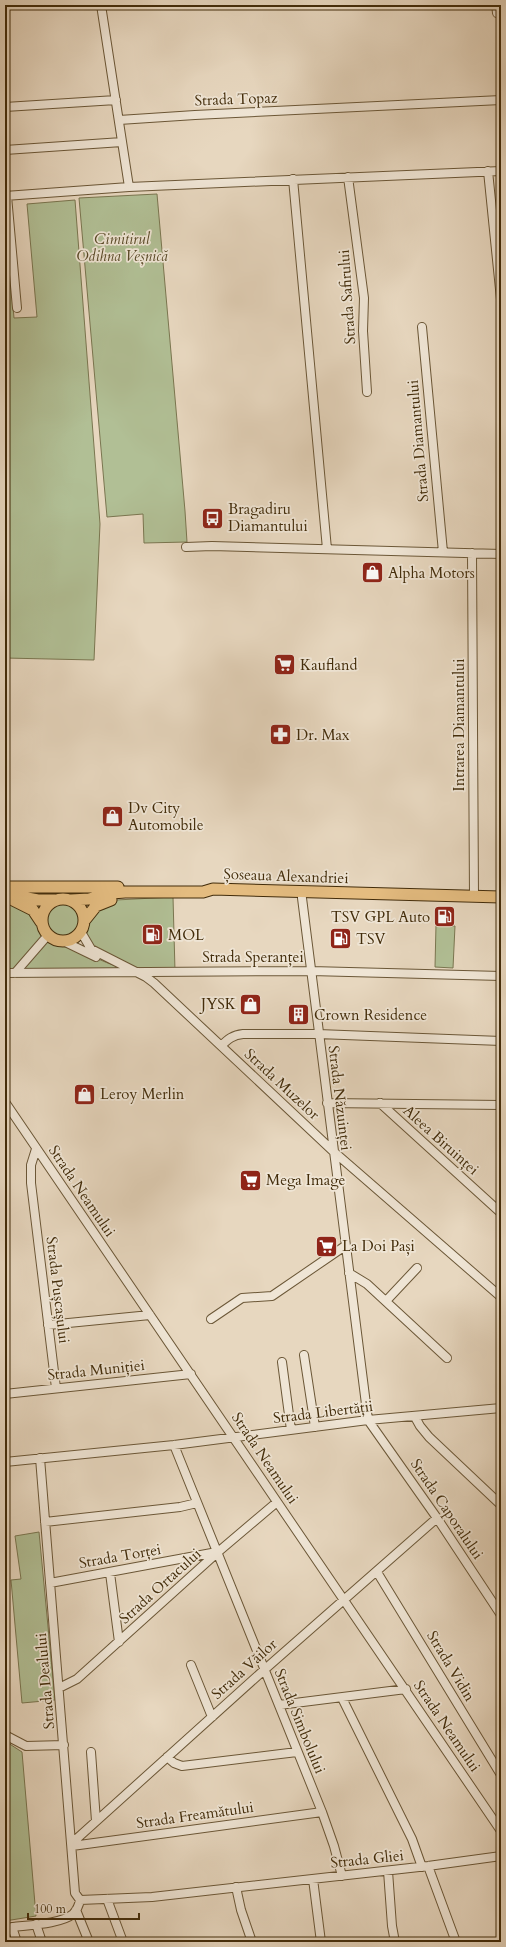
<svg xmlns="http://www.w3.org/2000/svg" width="506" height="1947" font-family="Cardo,serif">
	<rect width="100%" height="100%" fill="#e7d7bf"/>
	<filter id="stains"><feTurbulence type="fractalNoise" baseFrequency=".005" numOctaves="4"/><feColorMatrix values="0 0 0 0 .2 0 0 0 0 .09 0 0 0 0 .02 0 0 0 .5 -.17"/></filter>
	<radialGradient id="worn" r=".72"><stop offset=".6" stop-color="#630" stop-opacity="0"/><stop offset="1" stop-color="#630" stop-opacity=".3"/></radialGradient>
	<path fill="#b1bf95" stroke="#7a7650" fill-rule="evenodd" d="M157,194L185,511L187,542L144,543L143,514L107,517L79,198Z
		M75,200L100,524L94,660L5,658V216L14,318L37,317L27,204Z
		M173,897L175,971L5,973V898L42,915C51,894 74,895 83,915L116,900ZM80,932L96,952L131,970C109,965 87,956 70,940Z
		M436,925L455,926L453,968L435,967Z
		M39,1532L55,1700L22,1703L11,1580L21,1579L15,1536Z
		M5,1741L22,1752L36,1916L5,1921Z"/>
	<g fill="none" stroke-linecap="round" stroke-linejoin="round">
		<defs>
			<path id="minor" d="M101,5L129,187
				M496,5L497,13
				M5,107L116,100
				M119,120L195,115L501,100
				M5,150L122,142
				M488,171L501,299
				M348,177L364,298L363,331L367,392
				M293,179L327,549
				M5,196L129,187L501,171
				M7,196L17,308
				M422,327L443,552
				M186,547L212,546L501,554
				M472,553L474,897
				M302,898L368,1420L437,1518L501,1615
				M81,932L91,949L146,977L154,983L333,1151L501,1297
				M63,941L96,957
				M5,973L311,971L501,976
				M15,973L48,935
				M221,1046C228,1039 233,1035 243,1034H318L501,1041
				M5,1102L501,1831
				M327,1103L501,1105
				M380,1103L501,1213
				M36,1149L31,1165V1183L56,1388
				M349,1273L367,1284L447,1358
				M386,1301L417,1268
				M211,1319L242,1298L272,1296L345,1246
				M48,1325L150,1315
				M304,1355L315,1427
				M282,1362L291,1430
				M5,1394L191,1374
				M415,1417L420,1426L429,1437L501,1505
				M174,1445L322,1812L334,1846L342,1876
				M40,1458L75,1893L80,1900
				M5,1462L174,1445L368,1420L501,1408
				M45,1522L180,1507L197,1503
				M377,1572L501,1775
				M110,1573L119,1642
				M50,1583L217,1552
				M191,1665L212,1717
				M59,1688L77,1679L218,1552L277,1502
				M342,1698L412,1839L422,1867
				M279,1705L406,1689
				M5,1735L26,1746L64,1745
				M91,1752L96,1821
				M167,1757L174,1763L182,1766L297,1752
				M72,1843L264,1670L437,1518
				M72,1846L322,1812
				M428,1866L456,1942
				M388,1871L392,1926L395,1942
				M313,1879L321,1942
				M236,1887L241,1910L252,1942
				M107,1899L123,1942
				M80,1900L152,1897L428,1866L501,1856
				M76,1910L89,1942
				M36,1924L42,1942
				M12,1927L17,1942
				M5,1928C22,1925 60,1925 73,1914C77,1910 79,1905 80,1900"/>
			<path id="major" d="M5,887H118
				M5,894L38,900H55
				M42 920a21 21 0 1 1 42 0a21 21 0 1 1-42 0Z
				M13,900L33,910L41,922
				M71,900L89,899L112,893L125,892H203L213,889L501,897
				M84,921L96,906L111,900"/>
		</defs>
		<use href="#minor" stroke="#6b5737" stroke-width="10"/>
		<use href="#major" stroke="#422c0a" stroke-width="13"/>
		<use href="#minor" stroke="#efe5d5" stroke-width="8"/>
		<use href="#major" stroke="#e4bc80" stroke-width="11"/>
	</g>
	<defs>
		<symbol id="bus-square" viewBox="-11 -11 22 22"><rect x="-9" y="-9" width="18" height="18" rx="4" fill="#8f2418" stroke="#efe5d5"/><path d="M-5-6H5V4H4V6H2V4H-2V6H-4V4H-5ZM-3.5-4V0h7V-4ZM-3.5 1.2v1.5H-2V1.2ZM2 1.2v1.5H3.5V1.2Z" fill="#fff"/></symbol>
		<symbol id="shop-square" viewBox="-11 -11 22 22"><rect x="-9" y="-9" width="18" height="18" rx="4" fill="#8f2418" stroke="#efe5d5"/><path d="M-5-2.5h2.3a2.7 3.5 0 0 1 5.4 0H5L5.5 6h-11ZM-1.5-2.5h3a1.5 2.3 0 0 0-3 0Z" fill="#fff"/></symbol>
		<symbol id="supermarket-square" viewBox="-11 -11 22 22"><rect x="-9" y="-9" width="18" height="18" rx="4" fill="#8f2418" stroke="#efe5d5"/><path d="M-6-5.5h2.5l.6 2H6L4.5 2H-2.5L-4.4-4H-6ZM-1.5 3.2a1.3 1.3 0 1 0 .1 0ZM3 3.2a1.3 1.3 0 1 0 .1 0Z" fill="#fff"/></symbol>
		<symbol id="pharmacy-square" viewBox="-11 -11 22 22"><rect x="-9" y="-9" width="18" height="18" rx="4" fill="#8f2418" stroke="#efe5d5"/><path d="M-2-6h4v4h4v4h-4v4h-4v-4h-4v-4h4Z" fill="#fff"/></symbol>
		<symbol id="fuel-square" viewBox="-11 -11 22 22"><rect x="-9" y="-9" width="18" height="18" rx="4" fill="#8f2418" stroke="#efe5d5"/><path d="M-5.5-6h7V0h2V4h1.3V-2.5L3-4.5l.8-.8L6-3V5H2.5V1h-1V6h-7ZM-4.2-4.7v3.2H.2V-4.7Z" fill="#fff"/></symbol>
		<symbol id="building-square" viewBox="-11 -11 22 22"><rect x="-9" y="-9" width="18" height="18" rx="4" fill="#8f2418" stroke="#efe5d5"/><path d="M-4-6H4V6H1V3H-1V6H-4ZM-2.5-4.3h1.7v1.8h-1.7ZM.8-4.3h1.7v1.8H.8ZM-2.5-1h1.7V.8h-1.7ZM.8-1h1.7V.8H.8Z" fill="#fff"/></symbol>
	</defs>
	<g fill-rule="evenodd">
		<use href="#bus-square" x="200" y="506" width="25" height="25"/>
		<use href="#shop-square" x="360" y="560" width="25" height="25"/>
		<use href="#supermarket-square" x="272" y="652" width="25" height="25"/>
		<use href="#pharmacy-square" x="268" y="722" width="25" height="25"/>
		<use href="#shop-square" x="100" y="804" width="25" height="25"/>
		<use href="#fuel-square" x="432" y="904" width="25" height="25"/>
		<use href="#fuel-square" x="140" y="922" width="25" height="25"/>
		<use href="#fuel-square" x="328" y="926" width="25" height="25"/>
		<use href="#shop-square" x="238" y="992" width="25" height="25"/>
		<use href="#building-square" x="286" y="1002" width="25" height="25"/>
		<use href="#shop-square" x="72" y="1082" width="25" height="25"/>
		<use href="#supermarket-square" x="238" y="1168" width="25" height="25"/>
		<use href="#supermarket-square" x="314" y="1234" width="25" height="25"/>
	</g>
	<g text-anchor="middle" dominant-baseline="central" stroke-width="3.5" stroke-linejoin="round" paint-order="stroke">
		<g font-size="15" fill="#422c0a" stroke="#efe5d5">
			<text transform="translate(236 99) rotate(-2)">Strada Topaz</text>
			<text transform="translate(347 297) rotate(-94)">Strada Safirului</text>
			<text transform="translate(418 441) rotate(-95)">Strada Diamantului</text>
			<text transform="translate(459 725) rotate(-90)">Intrarea Diamantului</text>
			<text transform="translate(286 876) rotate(2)">Șoseaua Alexandriei</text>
			<text x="253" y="957">Strada Speranței</text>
			<text transform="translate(282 1084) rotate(43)">Strada Muzelor</text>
			<text transform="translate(340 1098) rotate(83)">Strada Năzuinței</text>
			<text transform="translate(441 1140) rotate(42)">Aleea Biruinței</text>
			<text transform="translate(82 1191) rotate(56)">Strada Neamului</text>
			<text transform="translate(58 1290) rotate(83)">Strada Pușcașului</text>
			<text transform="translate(96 1370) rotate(-6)">Strada Muniției</text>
			<text transform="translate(323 1412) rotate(-7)">Strada Libertății</text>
			<text transform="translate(265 1458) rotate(56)">Strada Neamului</text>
			<text transform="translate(447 1509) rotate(56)">Strada Caporalului</text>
			<text transform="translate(120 1556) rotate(-10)">Strada Torței</text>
			<text transform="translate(160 1586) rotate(-42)">Strada Ortacului</text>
			<text transform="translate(451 1666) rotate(59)">Strada Vidin</text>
			<text transform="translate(244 1669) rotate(-42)">Strada Văilor</text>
			<text transform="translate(45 1681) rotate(-95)">Strada Dealului</text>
			<text transform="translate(300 1721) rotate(68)">Strada Simbolului</text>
			<text transform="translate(447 1726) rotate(56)">Strada Neamului</text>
			<text transform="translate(195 1815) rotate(-8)">Strada Freamătului</text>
			<text transform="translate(367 1859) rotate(-6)">Strada Gliei</text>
		</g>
		<g font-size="15" font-style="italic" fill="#584926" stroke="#efe5d5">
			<text x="122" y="239">Cimitirul<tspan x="122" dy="17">Odihna Veșnică</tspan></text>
		</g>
		<g font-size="15" fill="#422c0a" stroke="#efe5d5" text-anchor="start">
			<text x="228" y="509">Bragadiru<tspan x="228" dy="17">Diamantului</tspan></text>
			<text x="388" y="573">Alpha Motors</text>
			<text x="300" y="665">Kaufland</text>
			<text x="296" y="735">Dr. Max</text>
			<text x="128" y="808">Dv City<tspan x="128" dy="17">Automobile</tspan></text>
			<text x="430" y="917" text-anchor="end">TSV GPL Auto</text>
			<text x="168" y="935">MOL</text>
			<text x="356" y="939">TSV</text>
			<text x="236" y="1004" text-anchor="end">JYSK</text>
			<text x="314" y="1015">Crown Residence</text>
			<text x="100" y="1094">Leroy Merlin</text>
			<text x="266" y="1180">Mega Image</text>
			<text x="342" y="1246">La Doi Pași</text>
		</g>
	</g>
	<rect width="506" height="1947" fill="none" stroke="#e7d7bf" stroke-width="20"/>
	<rect x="6" y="6" width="494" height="1935" fill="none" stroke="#422c0a" stroke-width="2"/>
	<rect x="10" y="10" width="486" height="1927" fill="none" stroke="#422c0a"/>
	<path d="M28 1913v6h111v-6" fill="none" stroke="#422c0a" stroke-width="2"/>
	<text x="34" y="1913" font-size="12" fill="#422c0a" stroke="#efe5d5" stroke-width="3" paint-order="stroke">100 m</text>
	<rect width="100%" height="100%" filter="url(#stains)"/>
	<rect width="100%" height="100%" fill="url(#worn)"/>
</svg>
